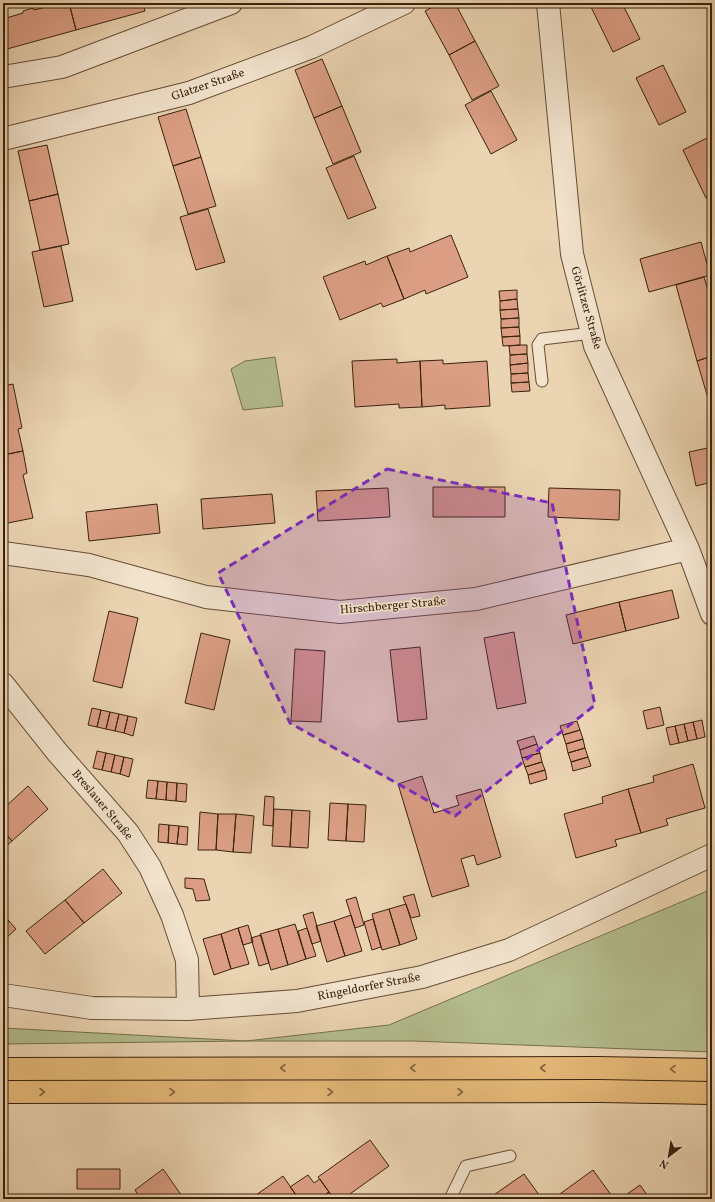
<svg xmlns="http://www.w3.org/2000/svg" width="715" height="1202" font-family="Vollkorn,serif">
	<rect width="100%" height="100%" fill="#ebd4b2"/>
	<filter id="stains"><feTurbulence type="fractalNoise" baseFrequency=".005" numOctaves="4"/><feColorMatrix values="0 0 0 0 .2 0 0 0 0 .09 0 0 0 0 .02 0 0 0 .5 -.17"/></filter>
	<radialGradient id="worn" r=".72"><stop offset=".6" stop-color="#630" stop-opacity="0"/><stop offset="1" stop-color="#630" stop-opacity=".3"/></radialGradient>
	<path fill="#b4bd8e" stroke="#77704e" d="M275,357L283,406L243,410L231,369L245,361Z
		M712,889V1052L413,1041H246L3,1044V1028L246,1041L389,1025Z"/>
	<path fill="#db9e84" stroke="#3a220d" d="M62,3H69L76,30L7,49L3,34V19L23,13V11L33,8L34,10Z
		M69,3H143L145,11L76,30Z
		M440,3H455L475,41L449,55L425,11Z
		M594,3H622L640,39L613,52L590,5Z
		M475,41L499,86L472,100L449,55Z
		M322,59L342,106L314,118L295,70Z
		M663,65L686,112L659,125L636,78Z
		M491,91L517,140L491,154L465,105Z
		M342,106L361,152L333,164L314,118Z
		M186,109L201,157L173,166L158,117Z
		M709,137L712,143V194L706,198L683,150Z
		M47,145L58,194L29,201L18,151Z
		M354,156L376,208L348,219L326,168Z
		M201,157L216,206L188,214L173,166Z
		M58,194L69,244L40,250L29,201Z
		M208,209L225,262L196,270L180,217Z
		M451,235L468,277L426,294L425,290L404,299L387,256L409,248L410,252Z
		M701,242L710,275L649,292L640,259Z
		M61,246L73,301L44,307L32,252Z
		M387,256L404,299L383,307L381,303L340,320L323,277L365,261L366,265Z
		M704,277L712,304V356L697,361L676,285Z
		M517,290V299L500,301L499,291Z
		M517,299L518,309L500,310V301Z
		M518,309L519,318L501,319L500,310Z
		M519,318V327L501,328V319Z
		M519,327L520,336L502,337L501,328Z
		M520,336V345L503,346L502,337Z
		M520,345H527V354L510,355L509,346Z
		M527,354L528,363L510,365V355Z
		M712,356V412L697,361Z
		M397,359V363L420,361L422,407L399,408V404L355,407L352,361Z
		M443,360V364L487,361L490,406L445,409V405L422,407L420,361Z
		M528,363V373L511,374L510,365Z
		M528,373L529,382L511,383V374Z
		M529,382L530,391L512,392L511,383Z
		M13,384L22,428L18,429L23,451L3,455V386Z
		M712,447V482L696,486L689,452Z
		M23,451L27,473L23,475L33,518L3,524V455Z
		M433,487H505V517H433Z
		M388,488L390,517L318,521L316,491Z
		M549,488L620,490L619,520L548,517Z
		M272,494L275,523L203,529L201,499Z
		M157,504L160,533L89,541L86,512Z
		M672,590L679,618L626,631L619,602Z
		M619,602L626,631L573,644L566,615Z
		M109,611L138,618L122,688L93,681Z
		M514,632L526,703L497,709L484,638Z
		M201,633L230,640L214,710L185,703Z
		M420,647L427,719L398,722L390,650Z
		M295,649L325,651L321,722L291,721Z
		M660,707L664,725L647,729L643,711Z
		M92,708L101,710L97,727L88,725Z
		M101,710L110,712L106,729L97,727Z
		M110,712L119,714L115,731L106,729Z
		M119,714L128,716L124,733L115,731Z
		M128,716L137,718L133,736L124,733Z
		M702,720L705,737L697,739L693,722Z
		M577,721L580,730L563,735L560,726Z
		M693,722L697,739L688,741L684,724Z
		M684,724L688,741L679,743L675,726Z
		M675,726L679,743L670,745L666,728Z
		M580,730L583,739L566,744L563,735Z
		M534,736L537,744L520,750L517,741Z
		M583,739L585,748L568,753L566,744Z
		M537,744L540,753L522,758L520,750Z
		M585,748L588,757L571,762L568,753Z
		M97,751L106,753L102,770L93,768Z
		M106,753L115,755L111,772L102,770Z
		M540,753L542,762L525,767L522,758Z
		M115,755L124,757L120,774L111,772Z
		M124,757L133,759L129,777L120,774Z
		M588,757L591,766L573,771L571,762Z
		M542,762L545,770L528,775L525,767Z
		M693,764L705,808L666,819L668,825L641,833L628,789L654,782L653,776Z
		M545,770L547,779L530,784L528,775Z
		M422,776L434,813L459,805L456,796L481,789L501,857L477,865L474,855L461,859L469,886L432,897L398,784Z
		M148,780L158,781L156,799L146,798Z
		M158,781L167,782L166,800L156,799Z
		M167,782L177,783L176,801L166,800Z
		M177,783L187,784L186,802L176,801Z
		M28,786L48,809L12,841L3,831V809Z
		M628,789L641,833L615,840L617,846L576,858L564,814L603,803L602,797Z
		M265,796L274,797L273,826L263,825Z
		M330,803L348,804L346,841L328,840Z
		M348,804L366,805L364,842L346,841Z
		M274,809L292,810L290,847L272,846Z
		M292,810L310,811L308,848L290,847Z
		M200,812L218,814L216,850H198Z
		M218,814H236L233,852L216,850Z
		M236,814L254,816L251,853L233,852Z
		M159,824L169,825L168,843L158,842Z
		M169,825L179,826L177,844L168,843Z
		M179,826L188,827L187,845L177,844Z
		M3,831L12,841L3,849Z
		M103,869L122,893L84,923L65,900Z
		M185,878L204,879L210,900L196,901L193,889L185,888Z
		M414,894L420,916L411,918L403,897Z
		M356,897L364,925L355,928L346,900Z
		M65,900L84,923L45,954L26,931Z
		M406,904L417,939L400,945L389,909Z
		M389,909L400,945L382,950L372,914Z
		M313,912L321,941L312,944L303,915Z
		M3,914L9,921L3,927Z
		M351,915L362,951L345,956L334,921Z
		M373,919L381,947L372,950L364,922Z
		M9,921L16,929L3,941V927Z
		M334,921L345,956L327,962L316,926Z
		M295,924L306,959L288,965L278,929Z
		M248,925L253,942L243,945L238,928Z
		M238,928L249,964L231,969L221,934Z
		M307,928L316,956L306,959L298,931Z
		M278,929L288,965L271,970L260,934Z
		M221,934L231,969L214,975L203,939Z
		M261,935L269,963L259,966L251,938Z
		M370,1140L389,1166L343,1199H334L318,1177Z
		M77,1169H120V1189H77Z
		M163,1169L184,1199H141L135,1190Z
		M593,1170L614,1199H553Z
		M524,1174L542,1199H488Z
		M308,1175L314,1183L320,1179L329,1192L319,1199H299L290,1187Z
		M283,1176L299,1199H259L256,1195Z
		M640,1185L650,1199H620Z
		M329,1192L334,1199H319Z"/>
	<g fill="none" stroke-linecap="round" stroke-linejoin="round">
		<defs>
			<path id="service" d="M542,381L538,345L542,339L592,333
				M450,1199L466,1166L510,1156"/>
			<path id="minor" d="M548,3L572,254L592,333L595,346L688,549L712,614
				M3,77L62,67L231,3
				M3,139L189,93L312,47L404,3
				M3,553L89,565L206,597L340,612L476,599L688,549
				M3,684L57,752L128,833L150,867L172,915L187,960L188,1009
				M3,995L92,1008L188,1009L297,1001L422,977L509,950L712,855"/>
			<path id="trunk" d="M3,1069L596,1068L712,1070
				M3,1092L600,1091L712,1093"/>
		</defs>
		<use href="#service" stroke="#664e36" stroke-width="13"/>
		<use href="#minor" stroke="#664e36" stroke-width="24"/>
		<use href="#trunk" stroke="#3a220d" stroke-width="24"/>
		<use href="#service" stroke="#f2e3cd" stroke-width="11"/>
		<use href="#minor" stroke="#f2e3cd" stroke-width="22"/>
		<use href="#trunk" stroke="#e6ba79" stroke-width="22"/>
	</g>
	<defs><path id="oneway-chevron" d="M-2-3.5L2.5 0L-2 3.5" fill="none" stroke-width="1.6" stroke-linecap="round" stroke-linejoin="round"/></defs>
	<g stroke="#87663e">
		<use href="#oneway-chevron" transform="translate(283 1068) rotate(180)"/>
		<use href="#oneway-chevron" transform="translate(413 1068) rotate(180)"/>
		<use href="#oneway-chevron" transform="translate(543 1068) rotate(180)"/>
		<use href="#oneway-chevron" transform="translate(673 1069) rotate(-179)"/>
		<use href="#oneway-chevron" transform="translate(42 1092)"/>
		<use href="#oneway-chevron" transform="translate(172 1092)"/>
		<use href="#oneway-chevron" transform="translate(330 1092)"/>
		<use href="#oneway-chevron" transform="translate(460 1092)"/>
	</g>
	<path fill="#7b2cbf" fill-opacity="0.2" stroke="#7b2cbf" stroke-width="3" stroke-dasharray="8 5" stroke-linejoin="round" d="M387,469L552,503L595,705L455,816L290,723L218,573Z"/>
	<g text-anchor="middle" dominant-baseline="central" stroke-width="3.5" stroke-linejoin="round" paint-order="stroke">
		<g font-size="12" fill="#3a220d" stroke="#f2e3cd">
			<text transform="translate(208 85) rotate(-19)">Glatzer Straße</text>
			<text transform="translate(586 308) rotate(74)">Görlitzer Straße</text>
			<text transform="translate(393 606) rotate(-5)">Hirschberger Straße</text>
			<text transform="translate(102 805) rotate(50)">Breslauer Straße</text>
			<text transform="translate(369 987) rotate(-11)">Ringeldorfer Straße</text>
		</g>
	</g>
	<rect width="715" height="1202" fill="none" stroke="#ebd4b2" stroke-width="16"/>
	<rect x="4" y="4" width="707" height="1194" fill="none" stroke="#3a220d" stroke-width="2"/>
	<rect x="8" y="8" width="699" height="1186" fill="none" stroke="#3a220d"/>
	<g transform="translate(669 1156) rotate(211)" stroke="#f2e3cd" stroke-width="3" paint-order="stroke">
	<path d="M0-3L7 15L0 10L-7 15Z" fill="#3a220d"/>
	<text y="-6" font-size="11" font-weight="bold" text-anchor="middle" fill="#3a220d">N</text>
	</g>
	<rect width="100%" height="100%" filter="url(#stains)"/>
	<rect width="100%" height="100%" fill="url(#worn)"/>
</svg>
